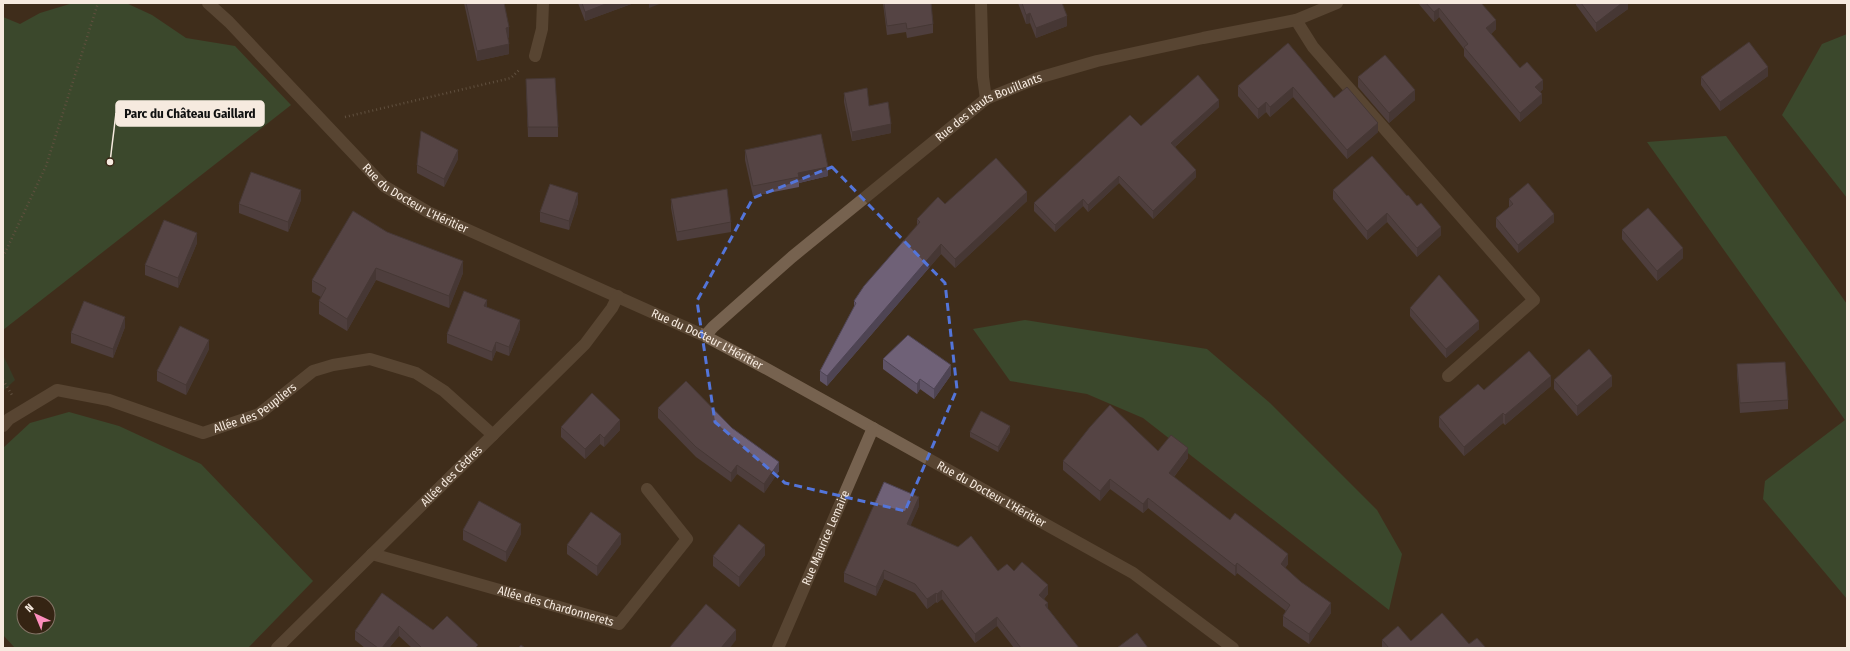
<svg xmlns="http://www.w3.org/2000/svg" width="1850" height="651" font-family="'Fira Sans Condensed',sans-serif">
	<rect width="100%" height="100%" fill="#3f2e1c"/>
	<path fill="#2e4e34" d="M3,355L15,380L3,391Z"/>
	<path fill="#366941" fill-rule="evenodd" d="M73,3H126L152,15L186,38L235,46L291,105L3,330V17L20,24L40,13Z
		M1847,34V198L1782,115L1822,44Z
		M1726,136L1847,304V599L1763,499L1765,481L1845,420L1647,142Z
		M1025,320L1207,349L1270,403L1377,510L1402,554L1389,610L1143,418L1087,394L1010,381L973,329Z
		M69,412L119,426L201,464L313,581L248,648H15L3,635V448L30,423ZM24,603H48V627H24Z"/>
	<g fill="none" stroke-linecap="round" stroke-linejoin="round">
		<path stroke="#877869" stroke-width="2.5" stroke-dasharray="1 3" stroke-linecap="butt" d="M345,117L511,78L520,69
			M3,257L46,166L98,3
			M3,380L12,395"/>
		<g stroke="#76624f" stroke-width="12">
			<path id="s1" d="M208,3L229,22L384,186L428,212L705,336L767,369L1133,573L1233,648"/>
			<path d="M981,3L983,77L986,99"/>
			<path d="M1296,20L1313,47L1534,300L1448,376"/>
			<path d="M535,56L542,29L543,3"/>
			<path id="s2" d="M705,336L713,327L792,257L986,99L1038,78L1097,61L1203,38L1296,20L1337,3"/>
			<path id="s3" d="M3,426L9,419L57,390L109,400L203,433L259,414L313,371L333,365L370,359L416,373L444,391L493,435"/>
			<path id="s4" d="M372,554L619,624L687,539L647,489"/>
			<path id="s5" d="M277,648L585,344L612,308L618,296"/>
			<path id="s6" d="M778,648L873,428"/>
		</g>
	</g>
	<path fill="#5f5366" d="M464,3H504L509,37L508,38L509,54L477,61Z
		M578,3H634L585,21Z
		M883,3H931L933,24V33L907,38L906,32L887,35Z
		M1018,3H1062L1067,26L1036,38L1030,23L1026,24Z
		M1418,3H1481L1496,29L1491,34L1520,68L1543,89L1540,92L1542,103L1520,122L1464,56V49L1439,17L1434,22Z
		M1576,3H1628V9L1596,32L1576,5Z
		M1288,43L1334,98L1378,132L1347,159L1293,97L1270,117L1266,112L1258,119L1238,96V86Z
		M1768,76L1720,111L1701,85V77Z
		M1358,77L1415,100L1389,123L1358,87Z
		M526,79L558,127V137H528Z
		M844,93L869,106L891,133L852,141L844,102Z
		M1219,107L1175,147L1196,177L1153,219L1119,183L1088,212L1083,206L1055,232L1034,211V203L1141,126Z
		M745,150L828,176L799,183V187L753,196L745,160Z
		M458,159L444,187L417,173V165Z
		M1333,190L1441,235L1417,257L1387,222L1367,240L1333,199Z
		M671,199L731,222V232L677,241L671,208Z
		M1509,199L1554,222L1518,253L1496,227V218L1509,207Z
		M301,200L288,232L239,213V204Z
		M1027,201L955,268L941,254L827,386L820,381V371L854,307V301L917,226V219L945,204Z
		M578,203L569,230L540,222V212Z
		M1622,230L1683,258L1657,281L1622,239Z
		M387,232L463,273L449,308L376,280L347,331L319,314V301L321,297L312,292V280Z
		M197,243L178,288L145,275V265Z
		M487,307L520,329L509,356L496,351L492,361L447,343V334Z
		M1410,308L1479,329L1446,358L1410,316Z
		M125,327L113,358L71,343V333Z
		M209,349L186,395L157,381V371Z
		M883,359L951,375L934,399L920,389L917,394L883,369Z
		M1737,364L1788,400V409L1740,413L1737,374Z
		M1554,380L1612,386L1577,416L1554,389Z
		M1551,386L1505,425L1503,423L1464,456L1439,427V417L1484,390Z
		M658,408L732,428L779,471L764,493L737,474L731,482L696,457L658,418Z
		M561,427L620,430L604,447L600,444L585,459L561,437Z
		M970,432H1010L998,452L970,437Z
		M1158,451L1188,458L1174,477L1230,520L1288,564L1285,568L1331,613L1309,644L1283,626V616L1286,611L1237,573L1235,576L1148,508L1143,513L1110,489L1100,501L1063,470V461Z
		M919,506L910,526L998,571H1014L1048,594L1044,599L1048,609L1079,648H1014L997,626L975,643L942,599L937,603L936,602L927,609L915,593L884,579L876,596L844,582V573Z
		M463,530L521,534L506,562L463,540Z
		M621,544L597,576L567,554V545Z
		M765,555L739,587L713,566V556Z
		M382,593L433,630L478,648H412L399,636L389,648H365L355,640V631Z
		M1382,640L1411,641L1469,644L1486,648H1382Z"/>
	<path fill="#4e4453" d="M608,3H634L585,21V12Z
		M649,3H662L649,8Z
		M1622,3H1628V9L1596,32V23Z
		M1439,8V17L1434,22V12Z
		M1030,13V23L1026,24V15Z
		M1067,16V26L1036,38V28Z
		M1496,20V29L1486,38V28Z
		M509,27V37L506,38V28Z
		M509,44V54L477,61V51Z
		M1768,67V76L1720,111V102Z
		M1543,80V89L1535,96V87Z
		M1293,87V97L1270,117V107Z
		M1415,90V100L1389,123V113Z
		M1542,94V103L1520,122V113Z
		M1219,100V107L1171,150V143Z
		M1266,102V112L1258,119V109Z
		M1378,123V132L1347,159V150Z
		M891,124V133L852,141V132Z
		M458,150V159L444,187V179Z
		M828,167V176L799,183L798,173Z
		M1196,170V177L1153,219V211Z
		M1119,176V183L1088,212V205Z
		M301,190V200L288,232V222Z
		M1027,192V201L955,268V259Z
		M578,193V203L569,230V221Z
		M1083,199V206L1055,232V225Z
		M1387,213V222L1367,240V231Z
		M1554,214V222L1518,253V245Z
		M1441,227V235L1417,257V248Z
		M197,233V243L178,288V278Z
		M941,244V254L827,386V376Z
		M1683,248V258L1657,281V271Z
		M463,261V273L449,308V296Z
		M376,268V280L347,331V319Z
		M487,300V309L484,306Z
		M125,317V327L113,358V349Z
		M520,320V329L509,356V347Z
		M1479,321V329L1446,358V349Z
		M209,340V349L186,395V385Z
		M496,342V351L492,361V352Z
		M951,365V375L934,399V389Z
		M1551,376V386L1505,425V415Z
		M1612,376V386L1577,416V406Z
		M920,379V389L917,394V384Z
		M1503,413V423L1464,456V447Z
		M620,420V430L604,447V438Z
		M1010,426V432L998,452V447Z
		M600,434V444L585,459V449Z
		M1188,448V458L1169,483V473Z
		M779,462V471L764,493V484Z
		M737,465V474L731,482V473Z
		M1110,479V489L1100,501V491Z
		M919,497V506L907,534V524Z
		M1148,498V508L1143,513V504Z
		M521,524V534L506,562V552Z
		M621,534V544L597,576V566Z
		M765,545V555L739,587V577Z
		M1288,554V564L1281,573V564Z
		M1237,563V573L1235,576V566Z
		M884,570V579L876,596V587Z
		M1048,585V594L1039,604V595Z
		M942,590V599L937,603V594Z
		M936,593V602L927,609V599Z
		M1048,603V612L1045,605Z
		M1331,603V613L1309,644V634Z
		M997,617V626L975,643V634Z
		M399,626V636L389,648H382Z
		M736,630V640L730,648H721Z"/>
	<path fill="#6f6177" stroke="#4e4453" d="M466,3H504L509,27L506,28L509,44L477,51Z
		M582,3H608L585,12Z
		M884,3H931L933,24L907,29L906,23L887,26Z
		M1022,3H1062L1067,16L1036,28L1030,13L1026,15Z
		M1426,3H1481L1496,20L1486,28L1520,68L1527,62L1543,80L1535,87L1542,94L1520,113L1464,47L1468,44L1439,8L1434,12Z
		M1581,3H1622L1596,23Z
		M1749,42L1768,67L1720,102L1701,77Z
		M1288,43L1334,98L1347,87L1378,123L1347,150L1293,87L1270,107L1266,102L1258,109L1238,86Z
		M1385,55L1415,90L1389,113L1358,77Z
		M1198,75L1219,100L1171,143L1196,170L1153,211L1119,176L1088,205L1083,199L1055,225L1034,203L1130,115L1141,126Z
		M555,78L558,127H528L526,79Z
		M867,88L869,106L888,102L891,124L852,132L844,93Z
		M421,131L458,150L444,179L417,165Z
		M821,134L828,167L798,173L799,177L753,186L745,150Z
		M1372,156L1407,196L1408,195L1417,206L1421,203L1441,227L1417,248L1387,213L1367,231L1333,190Z
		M996,158L1027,192L955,259L941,244L827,376L820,371L856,303L854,301L864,286L920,222L917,219L938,197L945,204Z
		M251,172L301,190L288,222L239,204Z
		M1528,183L1554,214L1518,245L1496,218L1513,204L1509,199Z
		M550,184L578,193L569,221L540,212Z
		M727,189L731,222L677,232L671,199Z
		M1648,208L1683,248L1657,271L1622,230Z
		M353,211L387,232L463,261L449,296L376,268L347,319L319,301L326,288L312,280Z
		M164,220L197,233L178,278L145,265Z
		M1439,275L1479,321L1446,349L1410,308Z
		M464,291L487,300L484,306L520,320L509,347L496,342L492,352L447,334Z
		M84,301L125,317L113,349L71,333Z
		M180,326L209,340L186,385L157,371Z
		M908,335L951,365L934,389L920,379L917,384L883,359Z
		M1589,349L1612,376L1577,406L1554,380Z
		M1529,351L1551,376L1505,415L1503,413L1464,447L1439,417L1478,384L1484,390Z
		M1785,362L1788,400L1740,403L1737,364Z
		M686,381L732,428L779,462L764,484L737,465L731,473L696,447L658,408Z
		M592,393L620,420L604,438L600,434L585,449L561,427Z
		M1110,405L1158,451L1171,435L1188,448L1169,473L1230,520L1235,513L1288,554L1281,564L1301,582L1331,603L1309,634L1283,616L1290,605L1237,563L1235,566L1148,498L1143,504L1110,479L1100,491L1063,461L1090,427Z
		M981,411L1010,426L998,447L970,432Z
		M884,482L919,497L907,524L958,547L971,536L998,571L1007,564L1014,571L1022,562L1048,585L1039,595L1048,603L1045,605L1079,648H1021L997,617L975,634L942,590L937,594L936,593L927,599L915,584L884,570L876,587L844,573Z
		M479,501L521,524L506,552L463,530Z
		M591,512L621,534L597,566L567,545Z
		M739,524L765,545L739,577L713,556Z
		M382,593L433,630L447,616L478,645L475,648H422L399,626L382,648H378L355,631Z
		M706,604L736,630L721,648H672L670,647Z
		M1442,613L1469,644L1477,638L1486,648H1389L1382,640L1398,626L1411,641Z
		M1137,633L1148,648H1117Z
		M521,645L525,648H518Z"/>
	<path d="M0 0H1850V651H0ZM832,167L945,283L957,389L905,511L785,483L715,422L697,301L753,198Z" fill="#3f2e1c" fill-opacity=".55" fill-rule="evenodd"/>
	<path fill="none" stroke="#5375da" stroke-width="3" stroke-dasharray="8 5" stroke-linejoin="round" d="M832,167L945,283L957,389L905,511L785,483L715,422L697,301L753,198Z"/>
	<g text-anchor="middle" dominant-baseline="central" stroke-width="3" stroke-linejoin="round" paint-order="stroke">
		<g font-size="12" fill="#f6eadf" stroke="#352413">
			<text stroke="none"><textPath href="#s2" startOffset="366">Rue des Hauts Bouillants</textPath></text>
			<text stroke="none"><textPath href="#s1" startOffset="287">Rue du Docteur L'Héritier</textPath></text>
			<text stroke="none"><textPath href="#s1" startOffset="612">Rue du Docteur L'Héritier</textPath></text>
			<text stroke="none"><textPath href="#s3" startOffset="276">Allée des Peupliers</textPath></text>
			<text stroke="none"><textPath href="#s5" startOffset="245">Allée des Cèdres</textPath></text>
			<text stroke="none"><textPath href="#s1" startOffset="936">Rue du Docteur L'Héritier</textPath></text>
			<text stroke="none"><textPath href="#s6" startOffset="120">Rue Maurice Lemaire</textPath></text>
			<text stroke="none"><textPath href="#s4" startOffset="191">Allée des Chardonnerets</textPath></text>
		</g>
	</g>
	<path fill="none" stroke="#f6eadf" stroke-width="1.5" d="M110 162L116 113"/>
	<circle fill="#f6eadf" stroke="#352413" stroke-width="1.5" cx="110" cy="162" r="4"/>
	<rect fill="#f6eadf" stroke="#f6eadf" stroke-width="1.5" x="116" y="101" width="148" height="25" rx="4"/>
	<g font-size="13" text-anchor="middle" font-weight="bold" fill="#111">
		<text x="190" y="118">Parc du Château Gaillard</text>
	</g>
	<rect width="1850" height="651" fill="none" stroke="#f6eadf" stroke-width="8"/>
	<g transform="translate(36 615) rotate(316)"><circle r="19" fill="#352413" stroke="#827365"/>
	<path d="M0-3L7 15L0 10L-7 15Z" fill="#fe8ebd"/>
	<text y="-6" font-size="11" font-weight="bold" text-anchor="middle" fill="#f6eadf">N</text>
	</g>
</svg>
